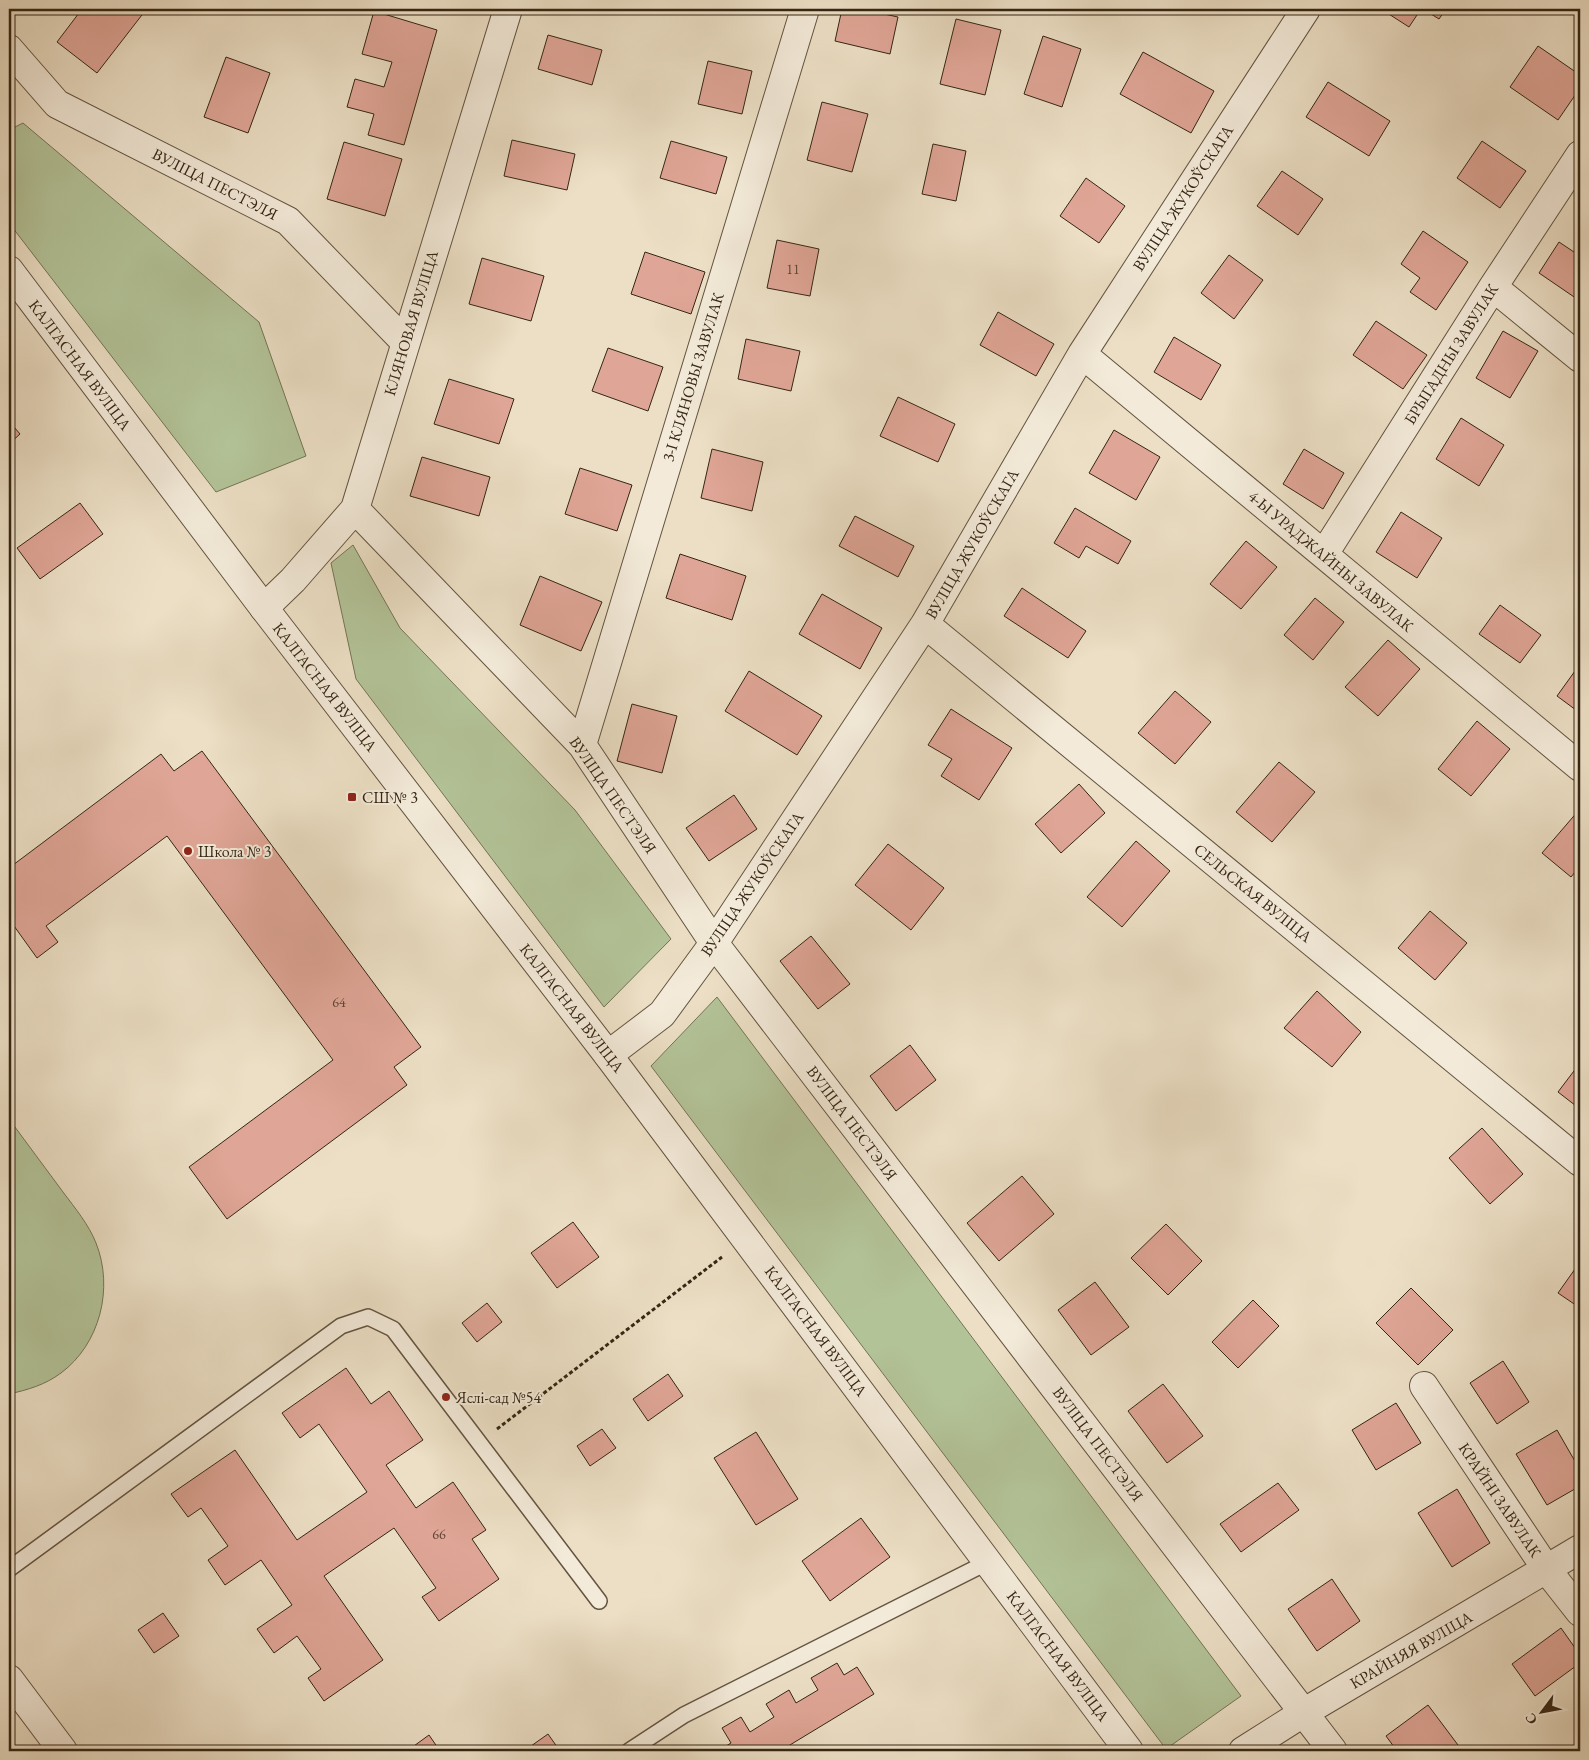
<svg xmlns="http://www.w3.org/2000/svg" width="1589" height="1760" font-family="'EB Garamond',serif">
	<rect width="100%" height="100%" fill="#ecdfc5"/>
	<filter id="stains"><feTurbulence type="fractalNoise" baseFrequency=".004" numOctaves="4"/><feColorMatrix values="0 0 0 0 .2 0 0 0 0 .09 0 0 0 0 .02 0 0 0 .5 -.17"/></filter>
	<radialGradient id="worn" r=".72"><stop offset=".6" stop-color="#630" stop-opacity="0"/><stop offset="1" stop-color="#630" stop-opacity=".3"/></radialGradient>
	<path fill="#b3c398" stroke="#747456" d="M23,123L259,322L306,456L216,492L9,223V130Z
		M353,545L400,628L575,810L671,939L604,1007L356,679L331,563Z
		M717,997L1241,1696L1166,1749L651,1066Z
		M9,1119C27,1143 45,1168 63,1192C75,1208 89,1225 96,1243C114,1288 100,1344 61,1373C45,1385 27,1390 9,1394Z"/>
	<path fill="#dfa596" stroke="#352614" d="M82,9H142L145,11L97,73L57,42Z
		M842,9H861L898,17L890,54L835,41Z
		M1381,9H1421L1409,27Z
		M1423,9H1446L1439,19Z
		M374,11L437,30L404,145L368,135L374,114L347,107L355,79L384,87L392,62L362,54Z
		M956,19L1001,30L985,95L940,84Z
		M548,35L602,50L592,85L538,69Z
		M1043,36L1081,49L1062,107L1024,94Z
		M1538,46L1580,75V88L1558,120L1510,87Z
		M1143,52L1214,91L1191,133L1120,94Z
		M226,57L270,73L248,133L204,117Z
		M708,61L752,71L742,114L698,104Z
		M1328,82L1390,121L1369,156L1306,117Z
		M822,102L868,114L852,172L807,160Z
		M512,140L575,154L567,190L504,176Z
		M671,141L727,157L716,194L660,178Z
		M1482,141L1526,171L1500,208L1457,178Z
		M344,142L402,159L385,216L327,199Z
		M933,144L966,151L956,201L922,194Z
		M1282,171L1323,199L1298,235L1257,206Z
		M1086,178L1125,206L1099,243L1060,216Z
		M1423,231L1468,262L1436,310L1410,292L1420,278L1401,264Z
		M777,240L819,249L810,296L767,288Z
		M1559,242L1580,256V301L1539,273Z
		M645,252L705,272L691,314L631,294Z
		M1229,255L1263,280L1234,319L1201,293Z
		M482,258L544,276L531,321L469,304Z
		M998,312L1054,344L1036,376L980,345Z
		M1376,321L1427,355L1403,389L1353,355Z
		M1503,331L1538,351L1510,398L1476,378Z
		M1174,337L1221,365L1201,400L1154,372Z
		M746,339L800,351L791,391L738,379Z
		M608,348L663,367L648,411L592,391Z
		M449,379L514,399L499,444L434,424Z
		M898,397L955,424L938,462L880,436Z
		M1461,418L1504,445L1479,486L1436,459Z
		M9,421L20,434L9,444Z
		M1114,430L1160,457L1136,500L1089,473Z
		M712,449L763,462L752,511L701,498Z
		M1304,449L1344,473L1323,509L1283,484Z
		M422,457L490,477L479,516L410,496Z
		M580,468L632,485L617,531L565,514Z
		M80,503L103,534L40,579L17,548Z
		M1075,508L1131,541L1118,564L1086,546L1079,558L1054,543Z
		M1401,512L1442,538L1417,578L1376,552Z
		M855,516L914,546L898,577L839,546Z
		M1246,541L1277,567L1241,609L1210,584Z
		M680,554L746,576L732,620L666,598Z
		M540,576L602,602L581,651L520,625Z
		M1022,588L1086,631L1068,658L1004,616Z
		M822,594L882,628L860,669L799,634Z
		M1315,598L1344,622L1313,660L1284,635Z
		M1500,605L1541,635L1520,663L1479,634Z
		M1388,640L1420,669L1378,716L1345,687Z
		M1580,664V713L1557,696Z
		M749,671L822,716L797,755L725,711Z
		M1175,691L1211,722L1175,764L1138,733Z
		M632,704L677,716L662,773L617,761Z
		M951,709L1012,748L979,800L941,776L952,759L928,745Z
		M1477,721L1510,749L1471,796L1438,769Z
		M202,751L421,1047L394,1067L407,1085L227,1219L189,1167L333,1060L167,836L46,926L58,942L37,958L9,919V868L161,754L174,771Z
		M1279,762L1315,792L1272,842L1236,812Z
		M1079,784L1105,813L1061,853L1035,824Z
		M734,795L757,829L709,861L686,828Z
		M1579,810L1580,811V866L1571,877L1542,853Z
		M1136,841L1170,871L1122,927L1087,897Z
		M888,844L944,888L911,930L855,885Z
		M1430,911L1467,943L1435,980L1398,948Z
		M811,936L850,984L818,1009L780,961Z
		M1317,991L1361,1032L1332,1067L1284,1028Z
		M910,1045L936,1080L896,1111L870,1076Z
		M1580,1063V1109L1558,1092Z
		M1482,1128L1523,1174L1490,1204L1449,1158Z
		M1022,1176L1054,1214L999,1261L967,1223Z
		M573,1222L599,1257L557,1288L531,1253Z
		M1166,1224L1202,1261L1168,1295L1131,1258Z
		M1580,1262V1308L1558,1293Z
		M1095,1282L1129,1327L1091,1355L1058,1310Z
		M1411,1288L1453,1330L1418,1365L1376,1323Z
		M1253,1300L1279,1326L1238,1368L1212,1342Z
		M487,1303L502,1322L477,1342L462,1323Z
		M1503,1361L1529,1402L1497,1424L1470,1383Z
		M346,1368L371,1404L389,1391L423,1440L386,1465L416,1508L453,1482L486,1530L472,1539L499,1579L439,1621L422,1597L436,1588L394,1528L324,1576L383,1660L324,1701L308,1678L321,1669L297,1636L274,1653L257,1629L292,1605L261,1560L225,1585L208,1560L228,1546L201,1508L188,1517L171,1494L235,1450L297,1540L367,1492L319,1424L300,1438L282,1413Z
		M668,1374L683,1396L648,1421L633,1399Z
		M1163,1384L1203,1436L1167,1463L1128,1411Z
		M1396,1403L1421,1443L1376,1470L1352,1430Z
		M602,1429L616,1448L590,1466L577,1446Z
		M1557,1430L1580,1470V1486L1547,1505L1516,1454Z
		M756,1432L798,1499L756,1525L714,1458Z
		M1278,1483L1299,1510L1241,1552L1220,1524Z
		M1457,1489L1490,1543L1452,1567L1418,1513Z
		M861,1518L890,1557L830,1601L802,1561Z
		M1332,1579L1360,1621L1317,1651L1288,1609Z
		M163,1613L179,1636L154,1653L138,1630Z
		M1561,1628L1580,1655V1663L1535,1696L1512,1664Z
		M837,1663L844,1675L857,1667L874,1694L780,1751H722L721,1749L731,1743L722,1728L741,1717L750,1732L774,1717L766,1704L789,1690L796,1703L818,1690L811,1678Z
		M1428,1705L1458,1745L1450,1751H1397L1386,1736Z
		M548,1734L560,1751H524Z
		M429,1735L440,1751H407Z"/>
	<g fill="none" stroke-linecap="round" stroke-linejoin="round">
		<defs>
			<path id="service" d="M9,1569L341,1326L368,1317L393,1329L599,1601
				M629,1751L684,1715L988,1562"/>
			<path id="minor" d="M9,49L57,104L288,221L405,342
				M1493,287L1580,358
				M1082,354L1580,767
				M355,509L582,745L714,943L1333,1751
				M1324,554L1493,287L1580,155
				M264,608L293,580L355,509L508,9
				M925,624L1580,1162
				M582,745L805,9
				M608,1055L662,1014L714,943L925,624L1082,354L1306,9
				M1424,1386L1547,1570L1580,1612
				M9,1679L63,1751
				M1243,1751L1303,1713L1580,1549"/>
			<path id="tertiary" d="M9,270L264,608L608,1055L1129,1751"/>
		</defs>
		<use href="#service" stroke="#635440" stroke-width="18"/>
		<use href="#minor" stroke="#635440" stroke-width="30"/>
		<use href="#tertiary" stroke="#635440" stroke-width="30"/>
		<path stroke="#352614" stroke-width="3" stroke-dasharray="4 2.5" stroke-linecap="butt" d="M497,1429L722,1257"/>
		<use href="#service" stroke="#f3ead9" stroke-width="15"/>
		<use href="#minor" stroke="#f3ead9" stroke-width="28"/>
		<use href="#tertiary" stroke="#f3ead9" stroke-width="28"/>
	</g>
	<g fill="#8f2418" stroke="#f3ead9" stroke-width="2">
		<rect x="347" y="792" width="10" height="10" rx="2.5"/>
		<circle cx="188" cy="851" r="5"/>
		<circle cx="446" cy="1397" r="5"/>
	</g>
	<g text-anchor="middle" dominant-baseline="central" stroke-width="4" stroke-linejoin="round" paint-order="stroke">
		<g font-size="14" fill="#604634">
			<text x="793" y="269">11</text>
			<text x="339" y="1002">64</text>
			<text x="439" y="1534">66</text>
		</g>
		<g font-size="16" fill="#352614" stroke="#f3ead9">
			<text transform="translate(215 184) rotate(27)">ВУЛІЦА ПЕСТЭЛЯ</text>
			<text transform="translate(1183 198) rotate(-57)">ВУЛІЦА ЖУКОЎСКАГА</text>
			<text transform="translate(411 323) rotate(-73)">КЛЯНОВАЯ ВУЛІЦА</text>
			<text transform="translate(1451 354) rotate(-58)">БРЫГАДНЫ ЗАВУЛАК</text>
			<text transform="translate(80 365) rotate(53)">КАЛГАСНАЯ ВУЛІЦА</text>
			<text transform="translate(693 377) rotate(-73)">3-І КЛЯНОВЫ ЗАВУЛАК</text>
			<text transform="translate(972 544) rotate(-60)">ВУЛІЦА ЖУКОЎСКАГА</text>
			<text transform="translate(1331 561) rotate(40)">4-Ы УРАДЖАЙНЫ ЗАВУЛАК</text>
			<text transform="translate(325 687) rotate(52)">КАЛГАСНАЯ ВУЛІЦА</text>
			<text transform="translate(613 795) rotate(55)">ВУЛІЦА ПЕСТЭЛЯ</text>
			<text transform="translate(752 884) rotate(-56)">ВУЛІЦА ЖУКОЎСКАГА</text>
			<text transform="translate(1253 893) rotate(39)">СЕЛЬСКАЯ ВУЛІЦА</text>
			<text transform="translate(572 1008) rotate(52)">КАЛГАСНАЯ ВУЛІЦА</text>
			<text transform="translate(852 1123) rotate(53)">ВУЛІЦА ПЕСТЭЛЯ</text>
			<text transform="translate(816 1331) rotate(53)">КАЛГАСНАЯ ВУЛІЦА</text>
			<text transform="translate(1098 1444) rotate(53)">ВУЛІЦА ПЕСТЭЛЯ</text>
			<text transform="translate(1500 1500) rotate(56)">КРАЙНІ ЗАВУЛАК</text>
			<text transform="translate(1411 1650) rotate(-30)">КРАЙНЯЯ ВУЛІЦА</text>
			<text transform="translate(1058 1656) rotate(53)">КАЛГАСНАЯ ВУЛІЦА</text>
		</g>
		<g font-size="16" fill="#352614" stroke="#f3ead9" text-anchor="start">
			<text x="362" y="797">СШ № 3</text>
			<text x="198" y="851">Школа № 3</text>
			<text x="456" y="1397">Яслі-сад №54</text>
		</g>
	</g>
	<rect width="1589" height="1760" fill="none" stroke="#ecdfc5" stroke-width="30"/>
	<rect x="10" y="10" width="1569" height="1740" fill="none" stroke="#352614" stroke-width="2.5"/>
	<rect x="15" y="15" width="1559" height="1730" fill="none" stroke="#352614"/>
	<g transform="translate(1542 1712) rotate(238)" stroke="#f3ead9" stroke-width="4" paint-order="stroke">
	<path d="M0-4L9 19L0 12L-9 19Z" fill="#352614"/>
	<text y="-8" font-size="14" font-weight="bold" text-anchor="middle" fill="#352614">С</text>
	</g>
	<rect width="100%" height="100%" filter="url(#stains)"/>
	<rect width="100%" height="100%" fill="url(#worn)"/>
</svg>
